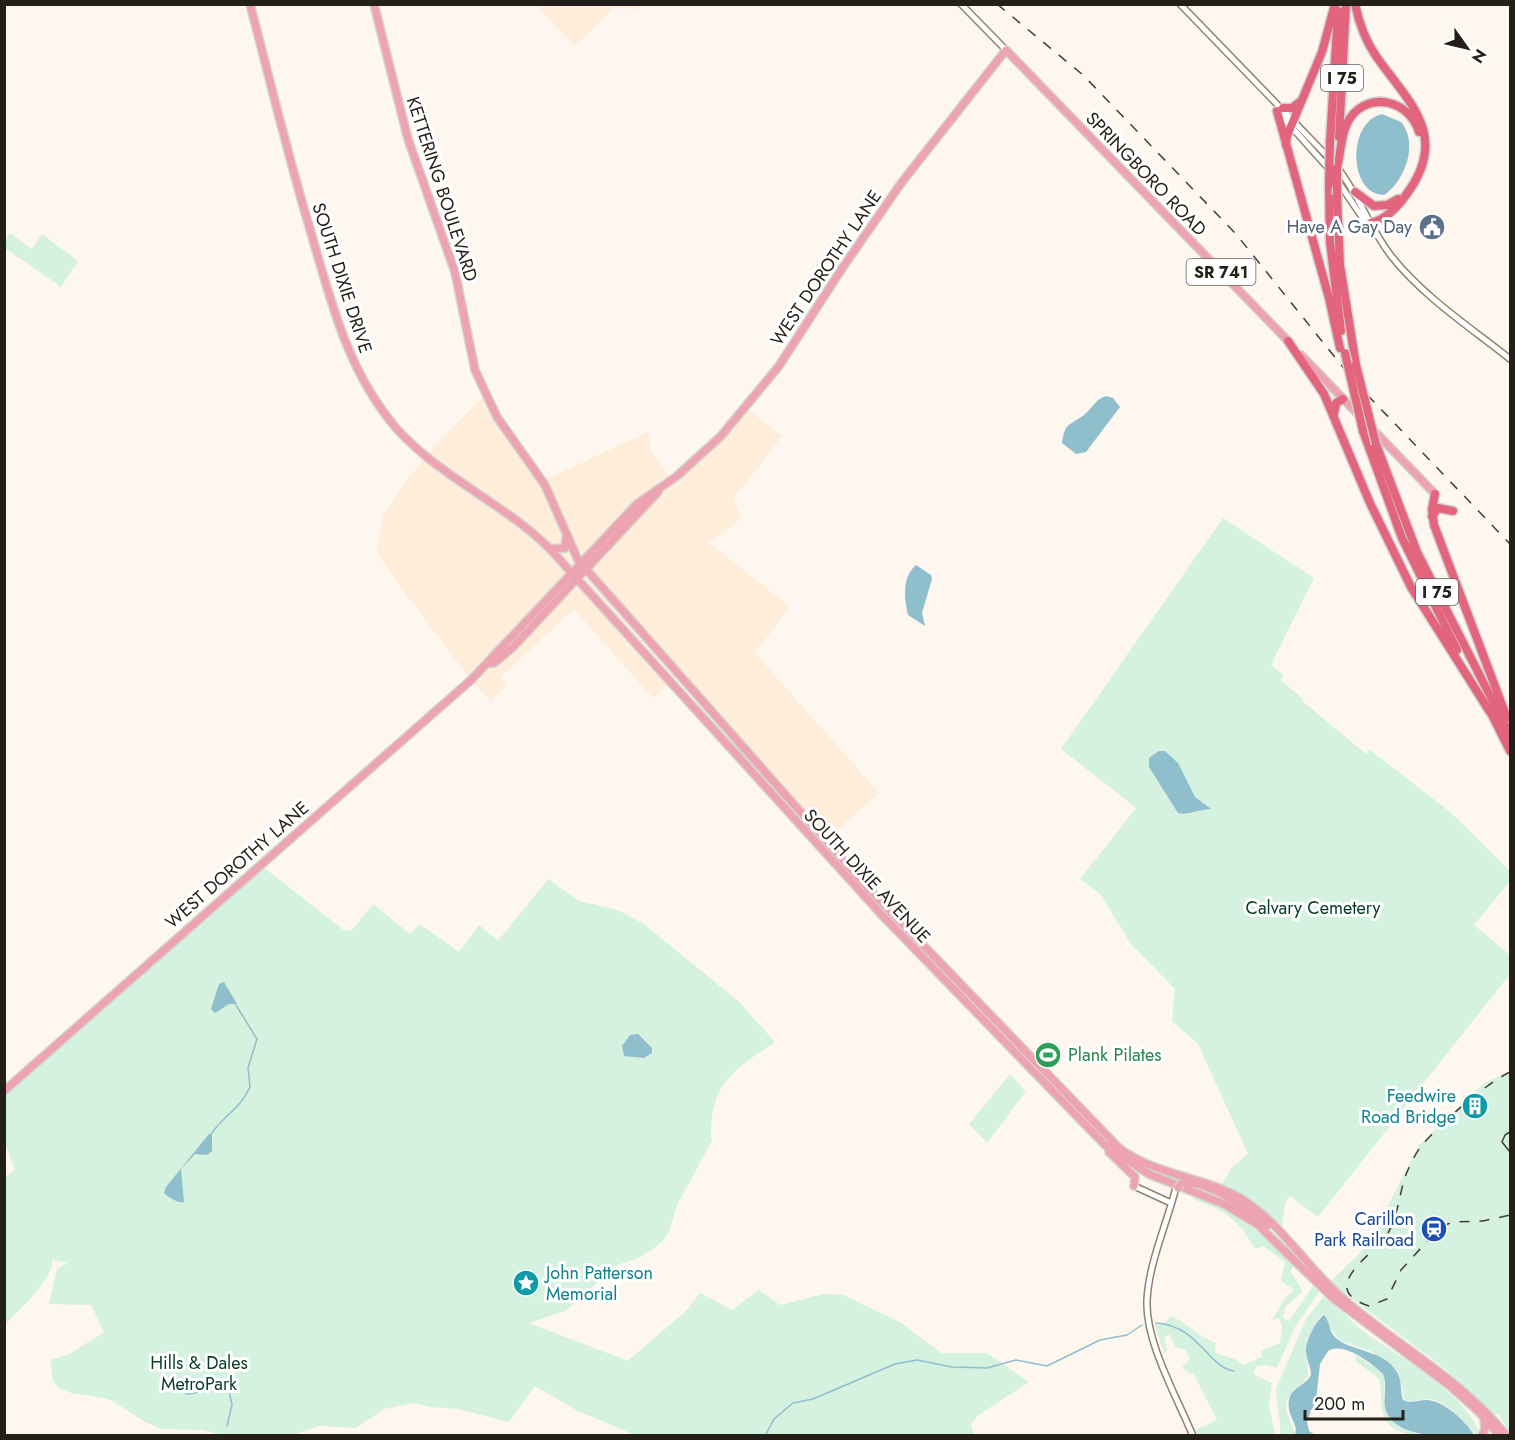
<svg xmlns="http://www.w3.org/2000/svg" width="1515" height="1440" font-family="Jost,sans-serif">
	<rect width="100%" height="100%" fill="#fdf7ef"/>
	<path fill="#fdedd9" d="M535,5H642L637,9L614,8L575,46Z
		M485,395L543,481L648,432L651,450L672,480L746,408L782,436L733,499L741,519L708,542L790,607L755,653L879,793L825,841L677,676L653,698L574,609L500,677L507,685L491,701L471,680L393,577L377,552L384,513L425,456Z"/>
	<path fill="#d5f1e0" d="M10,233L32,249L42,234L78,261L61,287L5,248V241Z
		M1223,518L1314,578L1271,665L1284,675L1281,680L1303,699L1302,701L1366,754L1370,750L1449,811L1510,871V881L1474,925L1510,955V974L1318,1217L1290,1196L1285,1203L1281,1233L1220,1188L1232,1167L1248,1154L1198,1044L1172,1021L1175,989L1131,944L1100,894L1080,879L1136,808L1061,749Z
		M262,866L345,931L352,930L373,904L410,934L420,924L459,952L479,925L498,941L548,879L579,901L618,910L644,924L739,1002L775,1042C745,1063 716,1077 712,1118C711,1126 710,1133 712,1141L677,1205L669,1232L662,1242L641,1257L617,1265L565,1311L529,1323L628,1361L687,1310L700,1293L732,1310L759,1290L780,1305L824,1294L843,1295L900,1322L941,1353H987L1029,1382L977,1416L971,1425L975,1435H635L576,1410L535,1386L509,1422L458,1409L430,1407L414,1403L384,1409L356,1428L319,1426L294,1435H223L203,1430L162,1429L145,1422L109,1399L71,1393L59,1388L53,1381L50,1360L68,1355L104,1332L91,1305L49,1304L57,1269L67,1263L52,1260C55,1278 17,1311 5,1325V1177L15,1170L5,1144V1091Z
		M1510,1071V1433L1499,1415L1494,1414L1444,1368L1330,1282L1367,1246L1419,1145L1484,1083Z
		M1010,1074L1026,1091L987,1143L969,1124Z
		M1196,1196C1238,1214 1263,1233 1294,1266L1290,1271L1301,1288V1293L1285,1307L1283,1318L1289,1321L1313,1286L1319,1292L1294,1329L1277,1368L1266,1365L1257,1366L1253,1374L1272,1383L1269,1406L1275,1435H1197L1195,1430L1217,1420L1194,1375L1182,1368L1190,1358L1185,1350L1175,1347L1170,1335L1165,1337L1167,1352L1164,1353L1154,1324L1163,1325L1171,1316C1188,1323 1199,1337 1216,1343L1215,1353L1237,1360L1243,1365L1262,1357L1261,1351L1280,1343L1282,1326L1279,1318L1272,1320L1286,1296L1294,1290L1281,1281L1285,1262L1263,1246L1255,1249C1238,1218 1225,1211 1193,1199Z
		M1323,1297C1339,1306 1351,1322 1366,1333C1400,1357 1465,1394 1479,1432L1476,1435C1466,1423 1446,1400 1428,1399C1420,1399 1413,1403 1405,1400L1397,1370L1372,1352L1339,1340L1330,1328L1324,1314L1319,1317L1307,1340L1308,1377L1287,1399L1286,1410L1295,1433L1294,1435H1281L1276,1389L1306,1319Z
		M1355,1355L1378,1369L1385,1377L1384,1398L1389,1419L1415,1433L1442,1435C1418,1435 1385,1439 1382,1407C1380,1398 1382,1388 1379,1379L1356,1361Z"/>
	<path fill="#8fbecc" d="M1382,114L1401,122C1419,143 1405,181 1384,195C1348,194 1347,122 1382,114Z
		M1106,396L1113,398L1120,407L1086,452L1076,454L1062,443C1065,422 1069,426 1084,415C1092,409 1095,399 1106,396Z
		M916,565L931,575L932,579L922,613L925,626L908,615C904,600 902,576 916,565Z
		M1159,751H1165L1178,763L1195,797L1211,809C1200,809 1186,816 1178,813L1149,767V758Z
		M224,982L237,1004H229L215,1013L211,1009L219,984Z
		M638,1034L652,1048V1053L644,1058L624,1056L622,1046L630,1035Z
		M209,1134L212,1135V1151L207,1155L195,1154L181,1169L184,1202C179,1204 168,1197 164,1193L166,1187Z
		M1324,1315C1331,1323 1328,1332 1337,1339C1354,1352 1384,1350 1397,1372C1402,1380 1400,1391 1403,1400C1412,1404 1417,1400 1426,1400C1443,1400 1466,1421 1474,1435C1447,1436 1398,1440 1386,1411C1382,1399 1388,1385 1383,1374C1372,1363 1343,1341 1328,1351L1320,1364L1316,1400L1307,1421L1309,1431L1315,1435H1295C1299,1423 1286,1416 1289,1400C1291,1388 1306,1385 1311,1375C1311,1367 1307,1361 1306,1352C1305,1342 1316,1320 1324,1315Z"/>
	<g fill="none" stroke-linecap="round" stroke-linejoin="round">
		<path stroke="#8fbecc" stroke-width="1.5" d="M210,1136C220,1118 240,1110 250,1087L248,1068L257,1039L236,1005
			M1156,1323C1200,1326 1208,1368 1234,1371
			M186,1394C202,1395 212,1381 227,1380L232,1405L227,1426
			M765,1436L774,1419L793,1403L813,1399L895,1364L917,1360L952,1367L987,1368L1016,1360L1047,1366L1100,1340L1127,1335L1142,1325"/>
		<defs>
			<path id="secondary" d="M961,4L1006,50
				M1180,4L1329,158
				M1280,114L1330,170
				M1337,167C1360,197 1370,229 1392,257C1424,297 1471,328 1510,359
				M1337,180L1364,220L1371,223
				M1134,1186L1171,1203
				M1176,1187C1167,1224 1149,1262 1147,1300C1145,1342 1177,1397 1193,1436"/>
			<path id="primary" d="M250,4C269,76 286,148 307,219C329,293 345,369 397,429C441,478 504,503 550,549L881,914L1105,1145L1149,1174L1224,1204L1257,1224L1333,1298L1450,1386L1478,1411L1500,1436
				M374,4L408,139L455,272L475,370L497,417L545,485L578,560L865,885L1119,1148C1155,1175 1201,1176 1240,1198C1280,1222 1305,1265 1340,1296C1397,1347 1456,1374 1507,1436
				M1301,355L1435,494
				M550,549L565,548L566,539
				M489,663H494L512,648L658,492
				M4,1091L471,680L637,504L677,476L721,436L779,366L843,267L902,182L1006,50L1290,343
				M1109,1152L1135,1177L1134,1186
				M1181,1184C1206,1178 1250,1210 1266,1227
				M1482,1436L1485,1429L1484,1416"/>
			<path id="highway" d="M1355,4C1359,23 1365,40 1376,56C1408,102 1451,135 1406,195C1398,206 1385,220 1371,223
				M1283,108H1292L1300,102
				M1277,111L1329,298L1340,348
				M1339,137L1346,4
				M1330,142L1338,11
				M1286,145L1287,136L1322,52L1335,4
				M1337,168C1341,152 1341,132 1350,118C1370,90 1410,101 1419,132
				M1329,185L1330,242L1341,331
				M1355,192L1374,206L1387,205L1398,199
				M1337,195L1340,265L1356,365
				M1288,341L1324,394L1370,503L1411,587L1490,712
				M1334,414L1336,403L1343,399
				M1363,431L1402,538L1457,650
				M1376,444L1417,552L1510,735
				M1435,494L1432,509L1434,525L1507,718
				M1432,516L1438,508L1453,511
				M1489,709L1510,751"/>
		</defs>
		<use href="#secondary" stroke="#908371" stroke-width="8"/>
		<use href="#primary" stroke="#d3d2d1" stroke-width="10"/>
		<use href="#highway" stroke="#d3d2d1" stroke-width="11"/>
		<use href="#secondary" stroke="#fff" stroke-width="5"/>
		<use href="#primary" stroke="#eea3b1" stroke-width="7"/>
		<use href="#highway" stroke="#e2657d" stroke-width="8"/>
		<path stroke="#433d36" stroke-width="1.5" d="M1510,1132L1505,1135L1502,1142L1510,1152"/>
		<path stroke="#433d36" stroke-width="1.5" stroke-dasharray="10 10" stroke-linecap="butt" d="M997,4L1083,75L1236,234L1354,381L1510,544
			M1510,1072C1485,1084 1441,1123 1423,1144C1416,1152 1411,1163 1407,1172C1399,1192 1399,1214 1388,1233C1377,1253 1314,1288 1369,1306L1387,1299L1401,1270L1440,1227L1453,1222L1483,1221L1510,1215"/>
		<defs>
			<path id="primary-bridge" d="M1178,1188L1181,1184"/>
			<path id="highway-bridge" d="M1329,185L1330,142
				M1337,195V168
				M1345,353L1363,431
				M1356,365L1376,444"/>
		</defs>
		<use href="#primary-bridge" stroke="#d3d2d1" stroke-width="10" stroke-linecap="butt"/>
		<use href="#highway-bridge" stroke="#d3d2d1" stroke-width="11" stroke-linecap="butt"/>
		<use href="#primary-bridge" stroke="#eea3b1" stroke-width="7"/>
		<use href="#highway-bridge" stroke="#e2657d" stroke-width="8"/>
	</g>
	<defs>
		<symbol id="civic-disc" viewBox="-11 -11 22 22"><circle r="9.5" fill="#5c6f8a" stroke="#fff"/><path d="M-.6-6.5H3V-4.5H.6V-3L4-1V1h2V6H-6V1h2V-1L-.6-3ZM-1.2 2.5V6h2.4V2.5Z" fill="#fff"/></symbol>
		<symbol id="stadium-disc" viewBox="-11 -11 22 22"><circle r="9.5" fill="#2e9e5b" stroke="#fff"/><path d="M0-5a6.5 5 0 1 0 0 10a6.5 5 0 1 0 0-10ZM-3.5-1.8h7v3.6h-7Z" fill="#fff"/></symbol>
		<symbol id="building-disc" viewBox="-11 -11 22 22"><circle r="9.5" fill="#0f9aa8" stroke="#fff"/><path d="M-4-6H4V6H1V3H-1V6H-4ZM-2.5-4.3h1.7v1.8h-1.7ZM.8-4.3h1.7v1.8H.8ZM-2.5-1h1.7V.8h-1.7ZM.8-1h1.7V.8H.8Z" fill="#fff"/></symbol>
		<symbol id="station-disc" viewBox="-11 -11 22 22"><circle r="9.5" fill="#1a4fb4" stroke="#fff"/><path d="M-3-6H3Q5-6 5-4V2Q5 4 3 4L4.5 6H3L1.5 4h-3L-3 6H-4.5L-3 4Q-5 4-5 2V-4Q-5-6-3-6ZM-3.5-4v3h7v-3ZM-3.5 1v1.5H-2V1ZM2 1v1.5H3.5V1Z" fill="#fff"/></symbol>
		<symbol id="sight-disc" viewBox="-11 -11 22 22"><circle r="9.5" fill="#0f9aa8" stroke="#fff"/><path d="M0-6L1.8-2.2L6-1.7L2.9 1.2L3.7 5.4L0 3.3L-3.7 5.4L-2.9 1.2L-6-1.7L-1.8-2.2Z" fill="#fff"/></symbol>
	</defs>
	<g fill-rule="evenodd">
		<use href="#civic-disc" x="1417" y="212" width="30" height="30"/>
		<use href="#stadium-disc" x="1033" y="1040" width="30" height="30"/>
		<use href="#building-disc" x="1460" y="1091" width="30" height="30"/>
		<use href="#station-disc" x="1419" y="1214" width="30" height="30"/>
		<use href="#sight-disc" x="511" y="1268" width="30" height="30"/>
	</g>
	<g text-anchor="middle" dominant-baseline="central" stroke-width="6" stroke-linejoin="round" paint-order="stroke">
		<g fill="#fff" stroke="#66625d" stroke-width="1.5">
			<rect x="1321" y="65" width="42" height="26" rx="4.5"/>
			<rect x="1186.5" y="259" width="69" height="26" rx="4.5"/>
			<rect x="1416" y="579" width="42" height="26" rx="4.5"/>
		</g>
		<g font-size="16" font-weight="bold" fill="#241f18">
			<text x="1342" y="78">I 75</text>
			<text x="1221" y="272">SR 741</text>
			<text x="1437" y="592">I 75</text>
		</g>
		<g font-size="18" fill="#241f18" stroke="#fff">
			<text transform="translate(1146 174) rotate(46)">SPRINGBORO ROAD</text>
			<text transform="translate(442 189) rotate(72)">KETTERING BOULEVARD</text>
			<text transform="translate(826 268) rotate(-56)">WEST DOROTHY LANE</text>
			<text transform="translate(342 278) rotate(72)">SOUTH DIXIE DRIVE</text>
			<text transform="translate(237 865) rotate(-41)">WEST DOROTHY LANE</text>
			<text transform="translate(867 876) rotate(47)">SOUTH DIXIE AVENUE</text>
		</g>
		<g font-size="18" fill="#4e5e75" stroke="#fff" text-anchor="end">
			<text x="1412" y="227">Have A Gay Day</text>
		</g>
		<g font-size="18" fill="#053a24" stroke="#fff">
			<text x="1313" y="908">Calvary Cemetery</text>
			<text x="199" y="1363">Hills &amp; Dales<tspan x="199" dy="21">MetroPark</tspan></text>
		</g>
		<g font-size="18" fill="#27864d" stroke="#fff" text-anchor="start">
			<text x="1068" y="1055">Plank Pilates</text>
		</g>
		<g font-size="18" fill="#0d838f" stroke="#fff" text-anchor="end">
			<text x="1456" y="1096">Feedwire<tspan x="1456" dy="21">Road Bridge</tspan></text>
			<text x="546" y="1273" text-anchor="start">John Patterson<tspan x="546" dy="21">Memorial</tspan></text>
		</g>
		<g font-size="18" fill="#164399" stroke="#fff" text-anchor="end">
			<text x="1414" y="1219">Carillon<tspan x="1414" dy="21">Park Railroad</tspan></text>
		</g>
	</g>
	<rect width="1515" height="1440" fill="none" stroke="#241f18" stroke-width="12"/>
	<g transform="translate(1467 48) rotate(124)" stroke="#ffffff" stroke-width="4.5" paint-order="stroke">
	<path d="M0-4.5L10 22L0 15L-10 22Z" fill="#241f18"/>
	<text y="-9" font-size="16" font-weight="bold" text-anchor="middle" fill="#241f18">N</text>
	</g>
	<path d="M1305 1410v9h98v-9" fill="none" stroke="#241f18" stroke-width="3"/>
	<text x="1314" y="1410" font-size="18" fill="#241f18" stroke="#ffffff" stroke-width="4.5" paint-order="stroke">200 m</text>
</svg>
